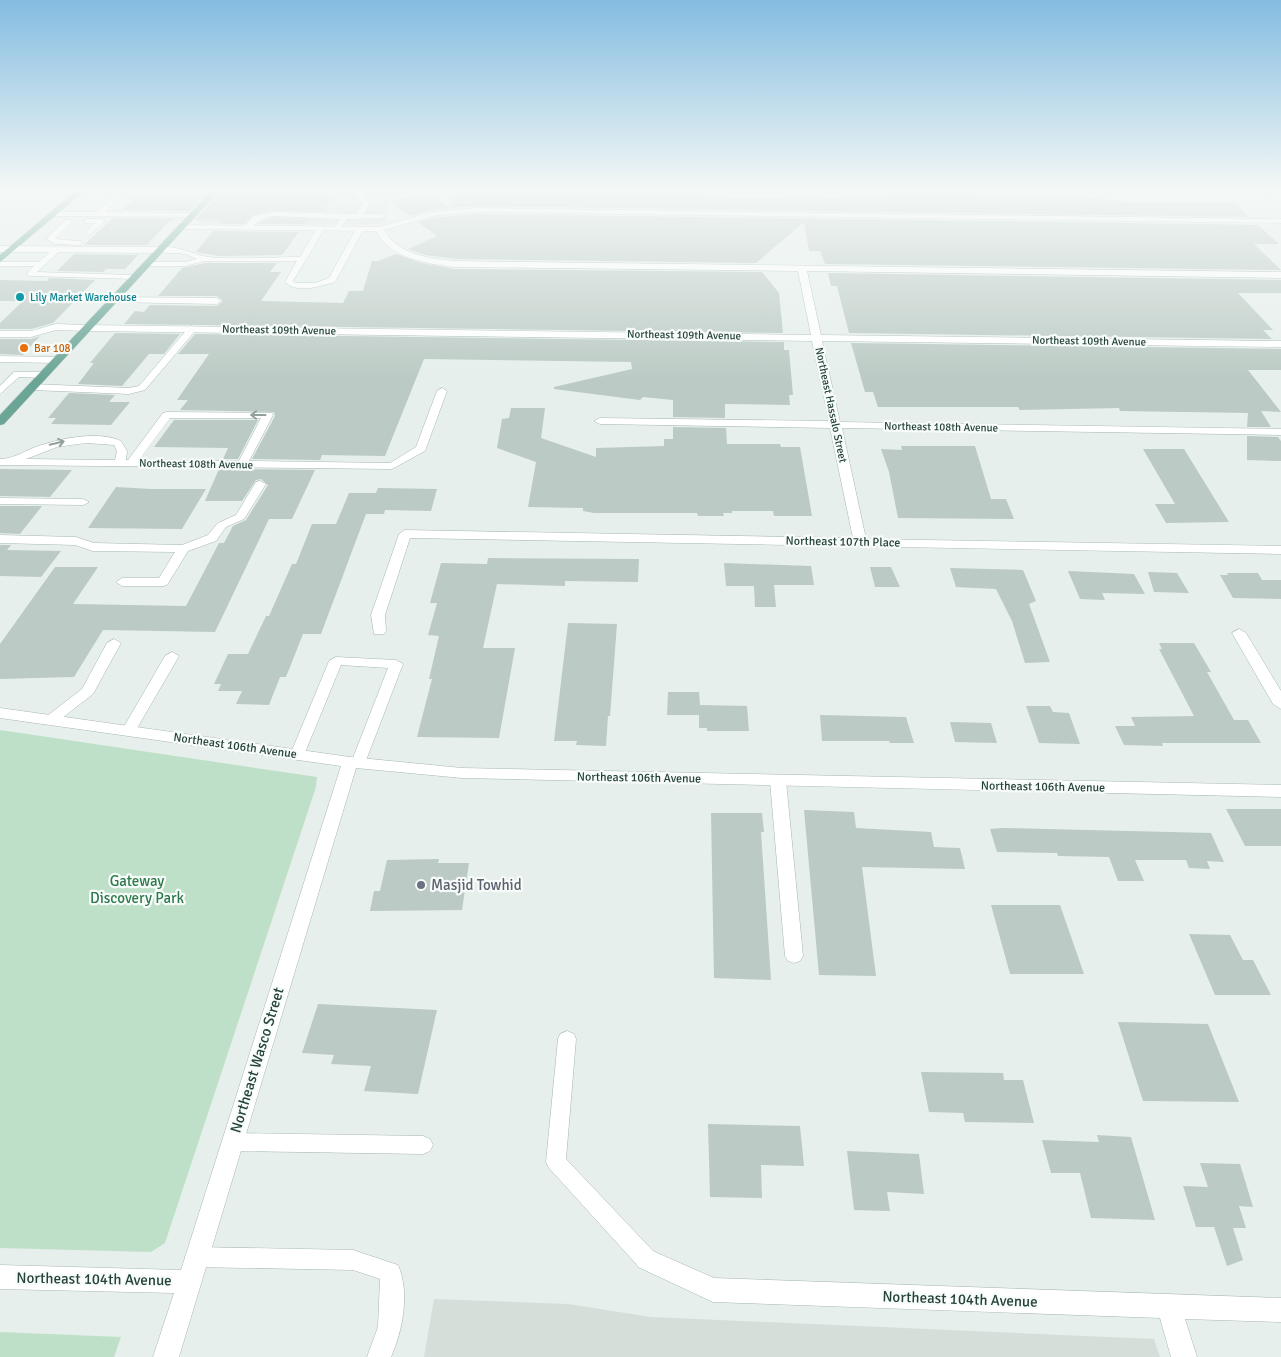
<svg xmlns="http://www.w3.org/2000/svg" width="1281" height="1357" font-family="Signika,sans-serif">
	<rect width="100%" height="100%" fill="#e6efeb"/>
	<path fill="#d4dfda" d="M231,190H395L388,204L386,223L360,225L201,223Z
		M434,1299L568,1304L651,1317L1154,1339L1160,1357H424Z"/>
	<path fill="#bfe0c8" d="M0,730L317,777L316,787L165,1243L151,1252L0,1248Z
		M0,1332L121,1337L114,1357H0Z"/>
	<path fill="#bbcac4" d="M239,190H331L337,191L322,211L272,210L254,214L244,224H220L223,220H195L218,195H234Z
		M540,190H559L564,194L625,193L626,195L654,194L656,190L704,194L705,197L812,199L888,195V190H969L972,195L1003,197H1084L1135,203H1235L1249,217L476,206L450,208L457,193L532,194V192Z
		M138,195H204L190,211L122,210Z
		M421,195L429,196L450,208L431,210L410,216L390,201Z
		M476,214L1258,225L1279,244H1254L1281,270L825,264L820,251H809L804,222L756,263L455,259L425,255L408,249L437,236L418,222L433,218Z
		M113,218L182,219L172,220L165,225L147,245H84Z
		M272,218L308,219L304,224H258Z
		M213,231L299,232L282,255L219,256L196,252Z
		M74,254L138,255L125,269H106L103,272L57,271Z
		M396,254L421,263L455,269L762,272L779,293L783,333L124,324L135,311L144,312L150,305L217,306L222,302V300L217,296H158L182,268L205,263H277L270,272H281L261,301L343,303L349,291H363L372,261H378Z
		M828,273L1281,280V293H1238L1273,330H1263L1272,339L849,333L837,286H831Z
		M49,278L95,280L53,323L31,329H0V323L23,301H0V280L47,281Z
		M115,333L180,334L164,354H149L122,386L78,384L94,363H90Z
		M195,334L784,342V350H789L793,395H789L790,405L725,404V418L673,417V400L643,397L640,400L554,389V387L632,369L631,362L424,359L385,456L322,455L320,460L252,459L275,416L274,412L180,410L188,400H177L209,354H178Z
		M40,336L23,355L0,354V339H31Z
		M851,343L1281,349V370H1248L1281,412L1261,411L1271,427H1247L1248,413L1120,411L1119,408L1020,410L1018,407H878L873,392H865Z
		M69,393L115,395L109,402H130L111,425L51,424L56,418H48Z
		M511,408H545L541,438L596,457V448L664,446V439H673V427L726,428L727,444H780L781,447H800L812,516H774L773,511H732V513H723L724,516H698L697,513H594L583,511V508L528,507L536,462L497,448L502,419L509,418Z
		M174,420H258L238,459H223L228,448L154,447Z
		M1247,436L1278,437L1281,441V461L1247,460Z
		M901,446H975L991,499H1006L1014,519L898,518L889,472L881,449L902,450Z
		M1143,449H1184L1229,522L1166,523L1155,504H1175Z
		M0,469L72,470L50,497L0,496Z
		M219,469L315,470L292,519H269L215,632L103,630L74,677L0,679V644L55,567H98L73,604L186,606L219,543H224L233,526L246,520L268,485L261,479L256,480L242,501H205Z
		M116,487L151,489H206L182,529L88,528Z
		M378,488L437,489L431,511L385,510L384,514H366L321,634H303L286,677H280L269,705L236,704L242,691H218L221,684H214L228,654H248L266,616H269L292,564H296L312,524H336L349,493H376Z
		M0,506H42L20,534L0,533Z
		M0,545H11L7,550L61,551L41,577L0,576Z
		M488,558L639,559L638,582L565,581V586L497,584L483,648H515L499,738L417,737L432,679H429L439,636L428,635L437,603H430L441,563L487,564Z
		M724,563L811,566L814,585H774L776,607H755L754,586H726Z
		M870,567H891L900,587H875Z
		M950,568L1023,570L1036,601L1029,604L1050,662L1025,663L1012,621L996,589L956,587Z
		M1068,571L1134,574L1145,594L1102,593L1105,600L1080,599Z
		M1148,572L1177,573L1189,593L1154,592Z
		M1227,573H1258L1262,580H1281V599L1233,598L1220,575H1228Z
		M568,623L617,624L610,716H608L606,746L576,745L577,741H554Z
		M1159,643H1194L1211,672H1207L1234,720H1248L1261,743H1162L1163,746L1124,745L1115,726H1135L1131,717L1194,716L1159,649H1162Z
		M668,692H699L700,705L747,706L749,731H707V728H699V715H667Z
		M1026,706H1050L1053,712L1069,713L1080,744L1039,743Z
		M820,715L906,717L914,743H890L889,741H822Z
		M950,722L991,723L997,743L955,742Z
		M1226,809H1281V846H1245Z
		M804,810L854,812L856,828L931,832L934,847L960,848L965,869L862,867L876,976L819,975Z
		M711,813H762L764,832H761L771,980L714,978Z
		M1003,828L1211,833L1224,862L1207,861L1210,869L1189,868L1186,860H1135L1144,881H1118L1109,857L1058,856L1057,853L997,852L990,829Z
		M439,859L438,863H469L462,910L370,911L374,891H380L387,860Z
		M991,905H1060L1084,974H1010Z
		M1189,934L1230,935L1243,960H1253L1271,995H1215Z
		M318,1004L437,1010L418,1094L364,1091L371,1066L331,1064L334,1055L302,1053Z
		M1118,1022L1208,1024L1239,1102L1143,1101Z
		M921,1072L1003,1073L1004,1080H1023L1034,1123L965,1122L963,1113L929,1112Z
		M708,1124L800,1126L804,1166L761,1165L762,1198L710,1197Z
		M1097,1135L1131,1137L1155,1220L1091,1218L1080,1173H1051L1042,1140L1099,1142Z
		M847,1151L919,1154L924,1194L887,1192L890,1211L854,1210Z
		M1200,1163L1240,1164L1253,1207L1239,1206L1246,1228H1233L1243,1260L1227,1266L1214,1227H1196L1183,1186L1208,1187Z"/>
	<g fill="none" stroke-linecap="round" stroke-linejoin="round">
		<defs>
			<path id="service" d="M356,190H362V194L370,202L364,214H383V218L347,219L338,230L334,228L340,219L272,216L260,220L250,229L243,227L254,216L272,212L357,214L362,202L354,195Z
				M117,195L121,197L105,212L192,213L196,215L192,217L52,216L48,214L52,212H97Z
				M66,219L73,221L55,239L78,241H81V245L55,244L46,239Z
				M85,219H101L105,221L89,235L85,233L95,223H85Z
				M321,226L325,228L293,281L295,283H315L329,278L357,227L364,229L335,282C321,286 297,294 285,282L297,261H205L185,266H147L143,264L147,262H185L197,259L186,254L157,252L156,250C169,241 194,255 208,257C238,260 270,257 300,257L317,228Z
				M55,247L62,249L37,272L135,275L139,277L135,279L30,276L26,274L34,266H0V262H39Z
				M114,297L217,298L221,301L217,304L111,302V298Z
				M56,324L87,325L91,328L87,331L56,330L31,337H0V331H31Z
				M192,326L196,329L195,331L145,390L129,394L32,390L27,387L32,384L129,388L139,386L189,327Z
				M0,356L58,357L63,360L58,363L0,362Z
				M14,372H44L49,375L44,378L19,377L0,394V386Z
				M442,388L447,391L425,451L392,469L0,465V459C12,459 21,453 33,448C56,439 98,430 121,441L127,451L126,460H128L163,413L167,412L272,413L273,415L249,461L390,463L416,447L437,391ZM170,418H261L239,461L139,460ZM86,443L114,445L117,451L115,460L26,459L57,447Z
				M260,481L266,484L244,519L226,527L216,541L188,551L167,585L163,586H122L116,582L122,578H159L175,552L93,551L75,545L0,543V535L76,537L94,543L182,545L208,535L218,523L236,515L256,482Z
				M0,498L83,499L89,502L83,505L0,504Z
				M114,639L121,643L93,694L57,722H47L45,719L47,716L82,689L107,643Z
				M172,652L179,656L136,730L129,735L124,733L122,730L165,656Z
				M336,657L396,660L403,664L365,763L358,768L351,763L388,668L341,665L304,755L297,760L290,755L329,661Z
				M778,776L783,777L786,781L803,956L800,961L794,963L788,961L785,956L770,781L773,777Z
				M567,1031L574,1034L576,1039L566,1159L654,1252L657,1259L654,1266L646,1269L638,1266L549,1168L546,1162L558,1039L560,1034Z
				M232,1133L423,1136L430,1139L433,1145L430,1151L423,1154L232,1151L225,1148L222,1142L225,1136Z
				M196,1247L353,1250L398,1265C410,1292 403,1330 391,1357H367L378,1327L380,1279L353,1270L196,1267L188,1264L185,1257L188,1250Z"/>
			<path id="minor" d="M476,208L1281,219V223L476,212L433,216L384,230C397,254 430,259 455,261L1281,272V278L807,271L821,335L1281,341V347L822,341L840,422L1281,429V435L842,428L866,539L1281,546V554L410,538L385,615L386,631L384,634H374L371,615L399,534L405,530L853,538L830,428L600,424L594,421L600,418L829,421L812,341L87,331L82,328L87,325L811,335L798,271L455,267C427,264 391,259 376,231L181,229L177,227L181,225L379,227L432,212Z
				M1239,629L1246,633L1281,691V709L1273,704L1232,633Z
				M0,708L350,757L462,768L1281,785V797L462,778L356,768L179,1357H153L174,1293L0,1289V1265L181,1270L341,766L0,718Z
				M646,1248L714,1278L1281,1298V1322L1185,1319L1197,1357H1171L1160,1318L713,1302L638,1267L634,1259L638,1251Z"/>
			<path id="tertiary" d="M0,246L160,247L164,250L160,253L0,252Z"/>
			<path id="primary" d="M77,190H86L0,262V255Z
				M212,190H220L4,424L0,425V415Z"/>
		</defs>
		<use href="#service" stroke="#a8b8b2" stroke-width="1"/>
		<use href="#minor" stroke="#a8b8b2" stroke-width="1"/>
		<use href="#tertiary" stroke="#a8b8b2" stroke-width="1"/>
		<use href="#primary" stroke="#c2cac8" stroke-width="1"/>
		<use href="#service" fill="#fff" fill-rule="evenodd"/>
		<use href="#minor" fill="#fff" fill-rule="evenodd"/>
		<use href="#tertiary" fill="#fff" fill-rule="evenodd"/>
		<use href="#primary" fill="#6aa596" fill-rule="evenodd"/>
	</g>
	<defs><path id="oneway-shaft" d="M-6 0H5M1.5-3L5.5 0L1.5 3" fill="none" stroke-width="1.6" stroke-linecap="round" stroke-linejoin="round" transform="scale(1.25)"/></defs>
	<g stroke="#92a09c">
		<use href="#oneway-shaft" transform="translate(258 415) rotate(180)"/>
		<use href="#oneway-shaft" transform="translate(57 443) rotate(-13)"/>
	</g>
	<linearGradient id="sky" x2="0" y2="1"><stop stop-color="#84bce0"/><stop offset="0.5" stop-color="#f4f8f6"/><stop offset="1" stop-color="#f4f8f6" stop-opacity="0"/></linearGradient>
	<rect width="1281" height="380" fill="url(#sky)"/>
	<circle fill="#0f9aa8" stroke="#f7fbf9" stroke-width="2" cx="20" cy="297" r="5"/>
	<circle fill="#e8710a" stroke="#f7fbf9" stroke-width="2" cx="24" cy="348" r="5"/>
	<circle fill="#6b7280" stroke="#f7fbf9" stroke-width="2" cx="421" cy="885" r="5"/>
	<g text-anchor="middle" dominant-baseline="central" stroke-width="4.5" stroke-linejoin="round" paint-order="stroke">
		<g font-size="11" fill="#0d838f" stroke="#f7fbf9" text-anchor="start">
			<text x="30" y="297">Lily Market Warehouse</text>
		</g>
		<g font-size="11" fill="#24423a" stroke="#f7fbf9">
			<text transform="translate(279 330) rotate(1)">Northeast 109th Avenue</text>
			<text transform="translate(684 335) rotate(1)">Northeast 109th Avenue</text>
			<text transform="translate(1089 341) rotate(1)">Northeast 109th Avenue</text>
			<text transform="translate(831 405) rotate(78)">Northeast Hassalo Street</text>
			<text transform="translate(941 427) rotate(1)">Northeast 108th Avenue</text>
			<text transform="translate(196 464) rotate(1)">Northeast 108th Avenue</text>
		</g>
		<g font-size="11" fill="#c56008" stroke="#f7fbf9" text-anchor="start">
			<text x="34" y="348">Bar 108</text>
		</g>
		<g font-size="12" fill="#24423a" stroke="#f7fbf9">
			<text transform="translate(843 542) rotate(1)">Northeast 107th Place</text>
			<text transform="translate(235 746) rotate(8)">Northeast 106th Avenue</text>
			<text transform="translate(639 778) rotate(1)">Northeast 106th Avenue</text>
			<text transform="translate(1043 787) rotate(1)">Northeast 106th Avenue</text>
		</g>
		<g font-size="15" fill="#2d7a4b" stroke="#f7fbf9">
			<text x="137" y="881">Gateway<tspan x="137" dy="17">Discovery Park</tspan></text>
		</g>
		<g font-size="15" fill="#5b616d" stroke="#f7fbf9" text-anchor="start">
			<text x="431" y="885">Masjid Towhid</text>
		</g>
		<g font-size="15" fill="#24423a" stroke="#f7fbf9">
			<text transform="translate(257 1060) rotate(-73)">Northeast Wasco Street</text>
			<text transform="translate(94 1279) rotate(1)">Northeast 104th Avenue</text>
			<text transform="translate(960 1299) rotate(2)">Northeast 104th Avenue</text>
		</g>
	</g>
</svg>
